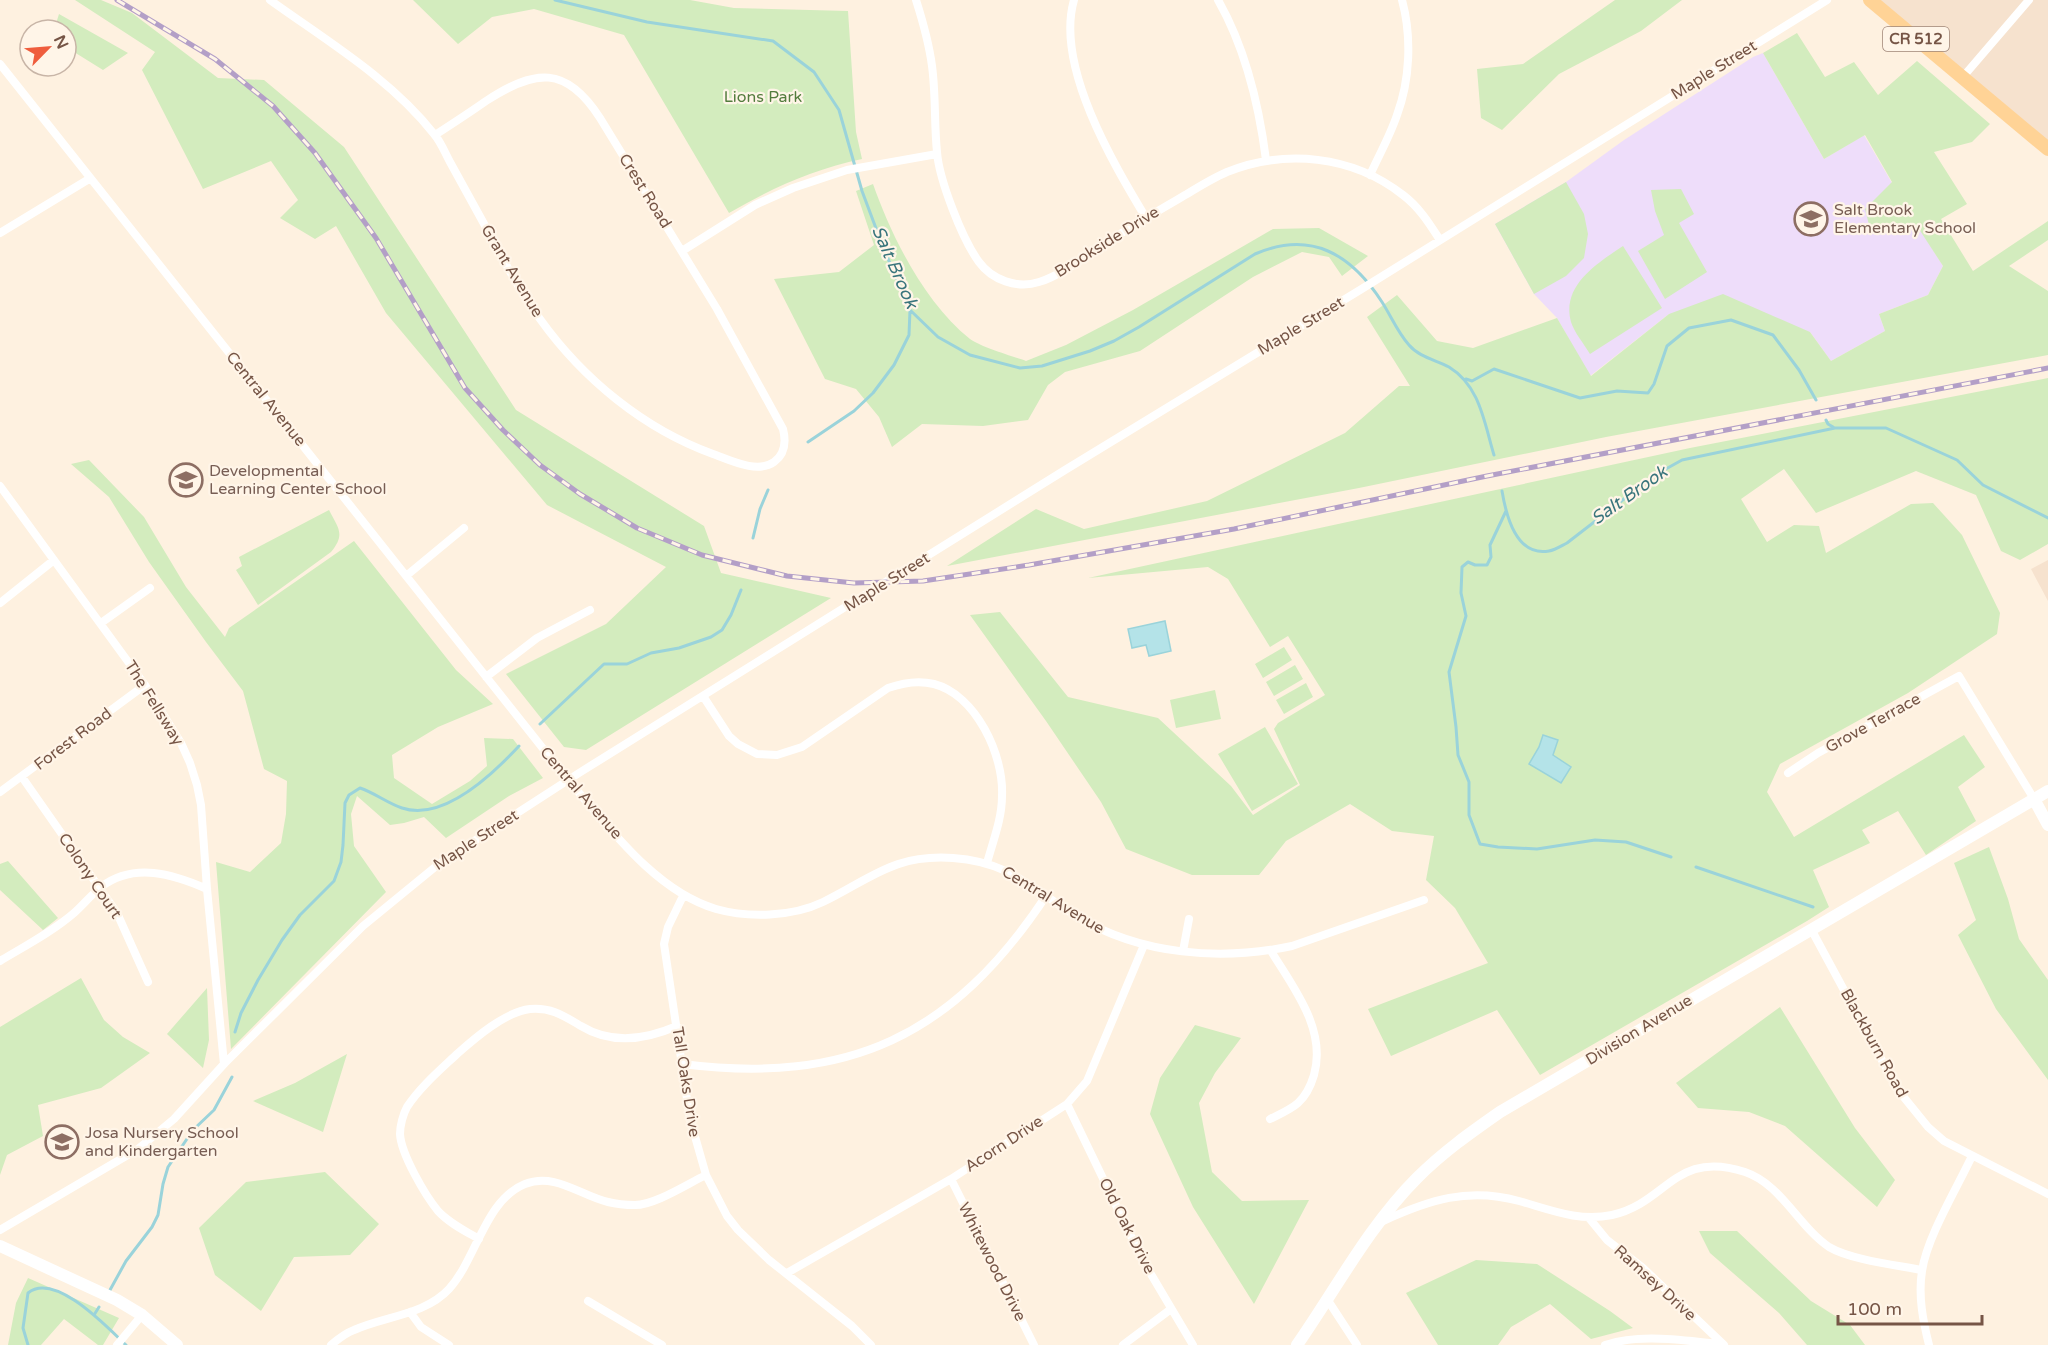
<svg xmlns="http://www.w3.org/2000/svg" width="2048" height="1345" font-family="'Varela Round',sans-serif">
	<rect width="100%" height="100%" fill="#fef1e0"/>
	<path fill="#f6e2ce" d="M1871,0H2048V147Z
		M2048,560V601L2031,569Z"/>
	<path fill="#eeddfa" d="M1763,53L1824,159L1864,135L1892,183L1866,209L1918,226L1943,266L1928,295L1879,314L1885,331L1831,361L1810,332L1669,314L1590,376L1557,318L1534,294L1495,224L1566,182L1624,140L1753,57Z"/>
	<path fill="#d3ecbe" d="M75,0H101L132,13L218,78L264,80L344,147L516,410L704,526L721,573L831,598L586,750L564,747L506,674L606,624L666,567L547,505L386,313L336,226L315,239L280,218L298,200L271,161L203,189L142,70L155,52Z
		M413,0H690L734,8L848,11L856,132L862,159C814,169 772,188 729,213L624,35L534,9L492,17L458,44Z
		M1615,0H1682L1641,31L1559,74L1502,130L1481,118L1477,69L1523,64Z
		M59,14L128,53L103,70L66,47V30H54Z
		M1797,33L1825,77L1854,62L1878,95L1917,61L1990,124L1972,142L1934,152L1967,204L1941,219L1973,271L2048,221V240L2009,266L2048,291V355L1606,437L1359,488L947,566L1036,509L1084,529L1207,501L1345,433L1399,386H1410L1367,317L1397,295L1437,341L1473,348L1557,318L1591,376L1669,314L1723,294L1810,332L1831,361L1885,331L1879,314L1928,295L1943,266L1917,226L1871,233L1865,209L1892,182L1865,135L1824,159L1763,53Z
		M1566,182L1584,214L1588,234L1584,258L1566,276L1534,294L1495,224Z
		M873,184C892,238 925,303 970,339C981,347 1012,356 1026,361L1066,345L1133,310L1273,229L1319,228L1368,256L1342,276L1329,257L1302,252L1253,277L1140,351L1065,372L1048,385L1028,420L983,426L922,424L892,447L879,417L856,389L825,379L774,279L839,272L874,245L856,191Z
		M1681,189L1694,214L1679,223L1707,272L1665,299L1638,251L1664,235L1655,211L1651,190Z
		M1623,246L1662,308L1590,354C1584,344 1574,332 1571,322C1561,285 1598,263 1623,246Z
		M2048,378V544L2020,560L2001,551L1976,495L1916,471L1816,513L1784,469L1741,499L1767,542L1794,525L1819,526L1826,553L1911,504L1933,503L1962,535L2000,613L1997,634L1908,693L1780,764L1767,792L1794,837L1964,735L1985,767L1958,787L1976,821L1926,855L1898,811L1862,830L1870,843L1813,870L1829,907L1807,921L1540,1075L1497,1010L1391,1056L1368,1009L1488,963L1455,908L1426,880L1434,836L1392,831L1350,804L1286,841L1259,875H1192L1126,849L1101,802L1046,721L970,615L1000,612L1068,697L1158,718L1231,786L1253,815L1300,785L1274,729L1278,723L1325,695L1288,636L1270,647L1228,579L1208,567L1088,578L1690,448Z
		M89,460L144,517L186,587L225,637L229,628L354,541L456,670L493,704L438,727L392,755L394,778L432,804L470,781L487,766L484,738L513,739L543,778L509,796L446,838L424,817L404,823L390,825L357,796L351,814L354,846L386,892L231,1049L216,862L250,872L281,843L286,814L287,781L264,769L243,691L206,642L149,562L109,497L71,464Z
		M329,510C338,528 346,534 331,552L258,605L236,570L242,566L239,557Z
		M1284,647L1292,660L1263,678L1255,664Z
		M1295,665L1303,679L1274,696L1266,682Z
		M1306,683L1313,697L1284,714L1276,700Z
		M1215,690L1221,719L1176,728L1170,700Z
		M1265,727L1298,784L1252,811L1218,754Z
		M1989,847L2008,899L2019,939L2048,980V1080L1996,1009L1958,935L1976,920L1954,863Z
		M8,861L58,918L43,930L0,890V864Z
		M81,978L104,1020L123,1037L150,1053L101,1088L38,1105L43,1136L7,1155L0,1175V1027Z
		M207,988L209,1040L203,1068L167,1034Z
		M1780,1007L1855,1128L1895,1180L1877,1207L1785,1126L1749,1112L1698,1108L1676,1083Z
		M1195,1025L1241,1038L1215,1073L1199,1103L1212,1172L1242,1201L1309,1200L1254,1304L1193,1207L1150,1114L1160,1078Z
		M347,1054L323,1132L253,1101L295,1083Z
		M325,1172L379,1224L350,1255L294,1257L261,1311L215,1275L199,1228L246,1182Z
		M1699,1231H1737L1811,1301L1850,1325L1865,1345H1807L1779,1313L1710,1253Z
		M1476,1260L1537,1264L1610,1311L1633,1328L1591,1339L1550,1304L1511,1327L1498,1345H1438L1406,1293Z
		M28,1278L119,1318L103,1345H98L64,1319L41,1345H8L16,1303Z"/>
	<path fill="#b4e3e8" stroke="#9ad3da" stroke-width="1.5" d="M1165,621L1171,651L1149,656L1146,645L1132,648L1128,629Z
		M1543,735L1558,740L1553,755L1571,767L1561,783L1529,764L1539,747Z"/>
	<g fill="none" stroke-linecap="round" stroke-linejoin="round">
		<path stroke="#9ad3da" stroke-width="3" d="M555,0L647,22L773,41L814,72L839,110L862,191L883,247L910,310L938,337L970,355L1020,368L1042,366L1090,351L1114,341L1139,327L1255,254C1311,230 1351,254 1382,302C1391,316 1398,333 1409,345C1419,357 1436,360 1449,367C1480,386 1484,422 1494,455
			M1466,379L1472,381L1494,369L1580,398L1617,391L1648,393L1654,384L1667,346L1689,328L1731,320L1773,335L1799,370L1816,400
			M1826,420L1828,424L1833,427
			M808,442L854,411L873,393L894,365L909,335L910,310
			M1502,491C1506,515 1516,557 1549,551C1555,550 1561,546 1567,543L1655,475L1682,460L1835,428H1886L1957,460L1983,485L2048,518
			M1506,511L1490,545L1491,557L1487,565H1475L1468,562L1462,567L1461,593L1466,616L1449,672L1456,727L1458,755L1469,782V815L1480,844L1498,847L1537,849L1595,840L1626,842L1671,857
			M753,538L760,509L768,490
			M540,724L604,664H627L651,653L679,648L711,637L722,630L731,615L741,590
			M1696,867L1813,907
			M235,1032L241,1013L258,980L282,940L300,915L334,881L341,862L343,845L345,803L349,795L360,788C375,793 387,803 402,808C444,822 493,774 519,746
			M110,1290L126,1261L152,1227L158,1215L163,1184L168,1167L193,1130L214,1110L232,1077
			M94,1315L99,1307
			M28,1345L23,1328L28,1293C55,1271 108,1328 126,1345"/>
		<path stroke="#fff" stroke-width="8" d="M270,0C327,41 391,79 434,134C441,142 445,153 450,162C461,182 472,202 483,222C501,255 518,289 540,319C583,379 644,429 713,454C730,460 757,474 774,462C785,454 786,441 783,429L717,309L600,118C566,65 535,69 486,101C469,113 452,124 435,135
			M916,0C923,22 929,43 932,66C936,95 934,124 937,152C939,179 962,239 979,262C992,280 1017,289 1039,282C1061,276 1096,249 1117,236C1140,221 1163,208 1187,194C1200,186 1213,178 1227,172C1285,149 1352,155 1403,195C1419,207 1429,223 1440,240
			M1074,0C1055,66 1113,163 1146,218
			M1218,0C1246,49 1259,105 1266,160
			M0,64L568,780C609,827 655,891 716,909C748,918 792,917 823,902C872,878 894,854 953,858C1011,862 1031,889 1078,917C1141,955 1221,961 1292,946L1424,900
			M1962,78L2029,0
			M1370,175C1379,155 1390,136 1397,115C1410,80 1412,37 1402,0
			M0,233L89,179
			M682,251L755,205L793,188L847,170L937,154
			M0,486L145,685L181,743L190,763L197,785L201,805L207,889L224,1064
			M406,576L464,528
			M0,603L54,560
			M101,623L150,588
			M486,677L537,638L590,610
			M703,696L729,736L738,744L757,754L777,755L802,747L888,688C902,683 918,680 934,684C976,695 1004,755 1002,796C1002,819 993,841 987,863
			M1788,773L1818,753L1959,676L2034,799
			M22,777L117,913L148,982
			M0,792L145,685
			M683,896L668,927L664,944L690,1119L706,1175L727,1216L738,1230L769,1260L852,1326L871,1345
			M1811,929L1898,1090L1928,1127L1944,1141L2048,1194
			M1183,951L1189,919
			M0,961C25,946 52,932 74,913C83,905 91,895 101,887C134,862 173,874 207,889
			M682,1064C849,1085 953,1036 1046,896
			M1067,1104L1142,1259L1193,1345
			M1270,1119C1280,1114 1290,1110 1298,1103C1307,1095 1311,1085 1314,1075C1327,1029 1293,987 1271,951
			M951,1179L1034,1345
			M1589,1218L1607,1240L1643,1268L1724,1345
			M1383,1221C1429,1200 1468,1187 1519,1201C1551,1210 1579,1222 1612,1215C1667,1203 1675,1149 1745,1172C1781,1184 1798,1226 1829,1247C1851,1260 1896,1265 1922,1270
			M0,1230L138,1149L174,1119L224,1064L363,926L440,863L579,773L1065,470L1360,290L1827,0
			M479,1239C465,1231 449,1223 438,1211C425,1195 401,1154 400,1134C400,1126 403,1114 407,1107C420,1087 440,1070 457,1054C475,1038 505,1012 530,1009C551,1007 564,1016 581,1026C612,1045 645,1040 677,1026
			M787,1273L951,1179L1067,1104L1087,1081L1144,945
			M1327,1299L1357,1345
			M588,1301L662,1345
			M410,1312L421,1327L449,1345
			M117,1345L142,1315
			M331,1345C338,1339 346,1333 354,1330C385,1316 425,1315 449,1289C477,1258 485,1200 525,1184C555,1172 581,1196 608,1202C616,1204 626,1205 635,1205C655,1205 687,1184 706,1175
			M1123,1345L1171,1309
			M1605,1345C1642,1333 1684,1341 1722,1344
			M1929,1345C1923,1321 1918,1296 1922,1271C1927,1237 1957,1188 1972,1156"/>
		<path stroke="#fff" stroke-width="12" d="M2034,799L2048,825
			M0,1246L117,1300L142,1315L177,1345
			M1297,1345C1336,1289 1369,1226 1417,1178C1443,1152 1470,1133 1500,1112L2048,791"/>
		<path stroke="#ffd396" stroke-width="14" d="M1870,0L2048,149"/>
		<defs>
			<path id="rail" d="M117,0L215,59L273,106L315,153L376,238L465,388L503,430L540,465L580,494L637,528L702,555L787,576L854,583L923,581L1029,565L1234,529L1487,476L2048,368"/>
		</defs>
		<use href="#rail" stroke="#b39fc7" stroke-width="5"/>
		<use href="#rail" stroke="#fff5e8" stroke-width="3" stroke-dasharray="9" stroke-linecap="butt"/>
	</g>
	<defs>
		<symbol id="school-ring" viewBox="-11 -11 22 22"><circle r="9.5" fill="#fff5e8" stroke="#8d6e63" stroke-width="1.5"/><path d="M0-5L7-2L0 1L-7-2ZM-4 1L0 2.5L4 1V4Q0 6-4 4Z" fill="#8d6e63"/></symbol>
	</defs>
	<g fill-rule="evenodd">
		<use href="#school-ring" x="1792" y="200" width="38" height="38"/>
		<use href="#school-ring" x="167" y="461" width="38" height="38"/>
		<use href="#school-ring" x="43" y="1123" width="38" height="38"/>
	</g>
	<g text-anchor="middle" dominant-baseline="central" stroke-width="4.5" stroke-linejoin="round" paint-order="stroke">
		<rect fill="#fff5e8" stroke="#9f8577" stroke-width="1.5" x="1883" y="27" width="66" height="24" rx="4.5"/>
		<g font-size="15" font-weight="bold" fill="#765546">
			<text x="1916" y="39">CR 512</text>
		</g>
		<g font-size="16" fill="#765546" stroke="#fff5e8">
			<text transform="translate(1714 70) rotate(-32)">Maple Street</text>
			<text transform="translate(645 191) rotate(58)">Crest Road</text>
			<text transform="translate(1107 242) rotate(-32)">Brookside Drive</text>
			<text transform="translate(512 271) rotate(59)">Grant Avenue</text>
			<text transform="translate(1301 326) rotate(-31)">Maple Street</text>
			<text transform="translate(266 399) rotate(51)">Central Avenue</text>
			<text transform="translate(887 582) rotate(-32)">Maple Street</text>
			<text transform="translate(154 703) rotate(58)">The Fellsway</text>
			<text transform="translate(1873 723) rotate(-29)">Grove Terrace</text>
			<text transform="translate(73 739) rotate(-37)">Forest Road</text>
			<text transform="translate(581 793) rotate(49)">Central Avenue</text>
			<text transform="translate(476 840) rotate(-33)">Maple Street</text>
			<text transform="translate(90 876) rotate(56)">Colony Court</text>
			<text transform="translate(1053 900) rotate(31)">Central Avenue</text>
			<text transform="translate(1639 1030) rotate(-31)">Division Avenue</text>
			<text transform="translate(1874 1043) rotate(61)">Blackburn Road</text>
			<text transform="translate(686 1082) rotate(81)">Tall Oaks Drive</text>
			<text transform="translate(1004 1144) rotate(-33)">Acorn Drive</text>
			<text transform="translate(1127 1226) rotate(63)">Old Oak Drive</text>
			<text transform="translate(992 1262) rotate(63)">Whitewood Drive</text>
			<text transform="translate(1655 1283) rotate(42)">Ramsey Drive</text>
		</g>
		<g font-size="16" fill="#537c3d" stroke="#fff5e8">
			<text x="763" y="97">Lions Park</text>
		</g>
		<g font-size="16" fill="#785e54" stroke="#fff5e8" text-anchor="start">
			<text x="1834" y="210">Salt Brook<tspan x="1834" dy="18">Elementary School</tspan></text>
			<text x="209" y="471">Developmental<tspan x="209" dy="18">Learning Center School</tspan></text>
			<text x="85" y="1133">Josa Nursery School<tspan x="85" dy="18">and Kindergarten</tspan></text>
		</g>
		<g font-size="18" font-style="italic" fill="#39757c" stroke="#fff5e8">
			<text transform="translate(895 267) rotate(66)">Salt Brook</text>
			<text transform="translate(1629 495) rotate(-35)">Salt Brook</text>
		</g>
	</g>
	<g transform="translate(48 48) rotate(65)"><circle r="28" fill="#fff5e8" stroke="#c8b5a7" stroke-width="1.5"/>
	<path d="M0-4.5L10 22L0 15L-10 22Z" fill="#ef5d3d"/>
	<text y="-9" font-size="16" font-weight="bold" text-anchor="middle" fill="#765546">N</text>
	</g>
	<path d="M1838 1315v9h144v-9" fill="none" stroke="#765546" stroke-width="3"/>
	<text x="1847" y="1315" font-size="18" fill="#765546" stroke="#fff5e8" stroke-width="4.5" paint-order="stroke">100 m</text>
</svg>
